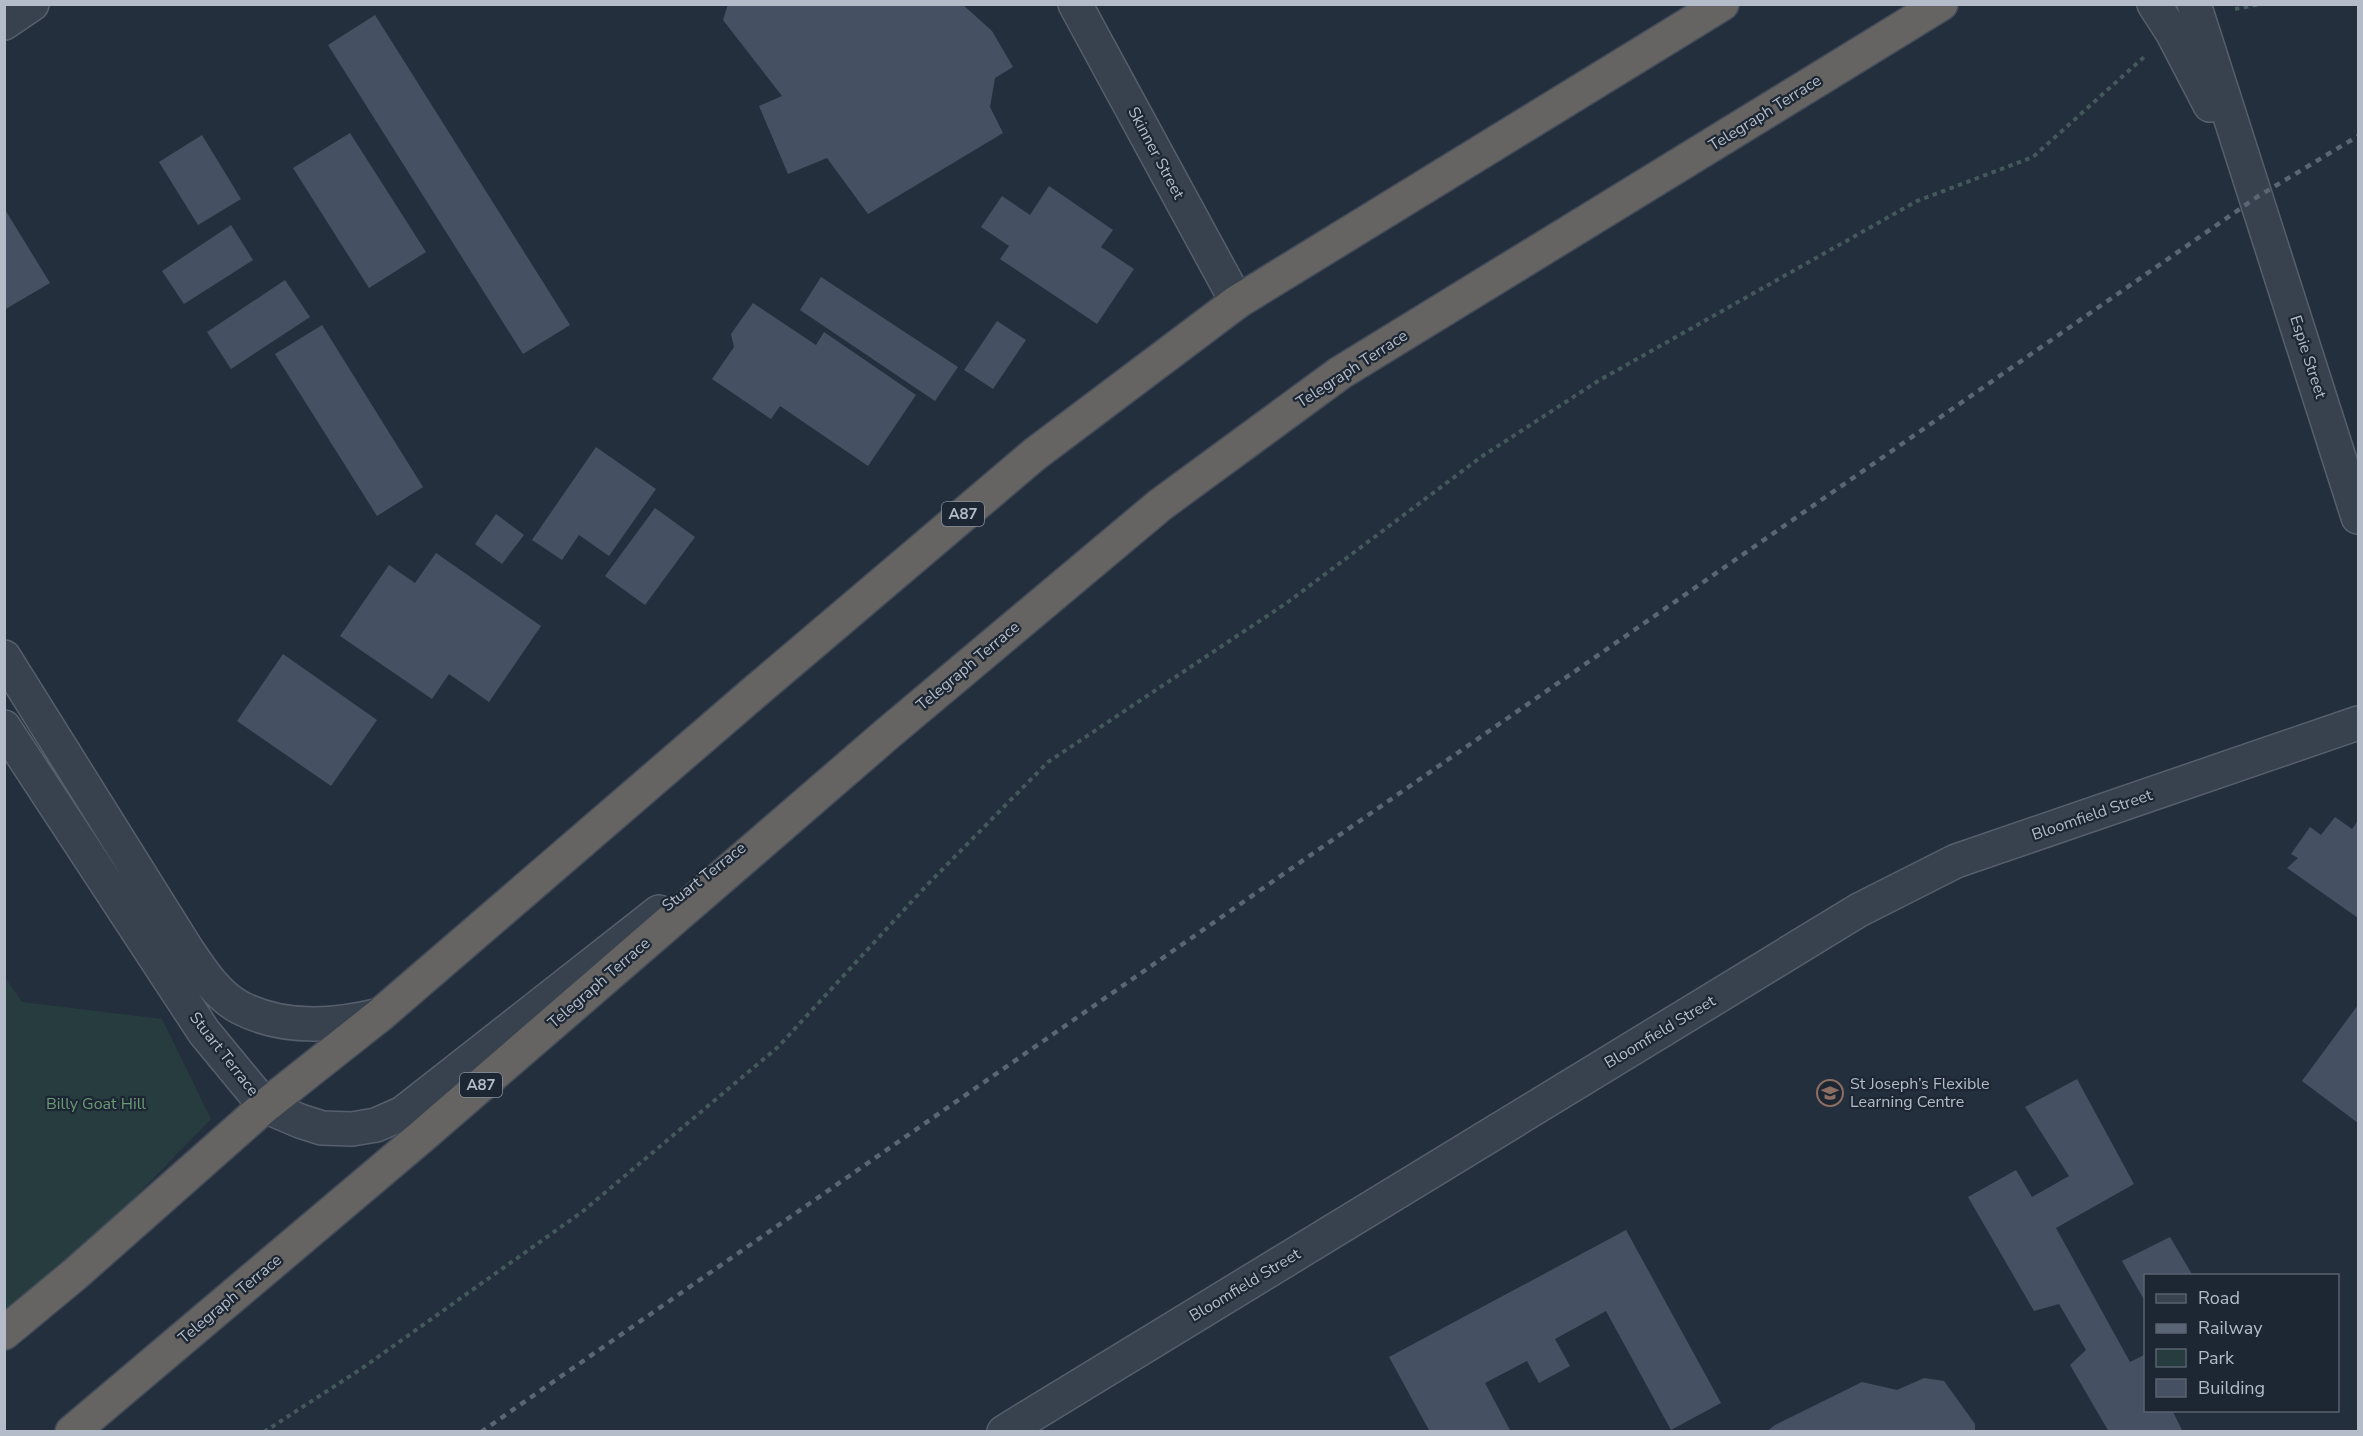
<svg xmlns="http://www.w3.org/2000/svg" width="2363" height="1436" font-family="'Nunito Sans',sans-serif">
	<rect width="100%" height="100%" fill="#242f3e"/>
	<path fill="#263c3f" d="M4,976L22,1002L162,1019L211,1119L28,1307L4,1325Z"/>
	<path fill="#455162" d="M728,4H962L992,31L1013,67L995,78L990,107L1003,133L868,214L827,158L788,174L759,106L782,96L723,20Z
		M375,15L570,325L523,354L328,45Z
		M350,133L426,252L369,288L293,168Z
		M202,135L241,199L198,225L159,162Z
		M1049,186L1113,230L1101,247L1134,269L1097,324L1000,259L1009,246L981,227L1002,196L1030,215Z
		M4,208L50,283L4,310Z
		M231,225L253,260L184,304L162,271Z
		M821,277L958,367L935,401L800,310Z
		M285,280L310,317L231,369L207,332Z
		M753,303L816,345L824,332L916,395L868,466L780,406L771,419L712,379L734,347L731,334Z
		M997,321L1026,340L993,389L964,370Z
		M322,325L423,487L377,516L275,354Z
		M596,447L656,489L609,556L579,535L562,560L532,540Z
		M655,508L695,537L645,605L605,576Z
		M496,514L524,535L502,564L475,544Z
		M436,553L541,626L489,702L449,674L432,699L340,636L389,565L415,583Z
		M283,654L377,720L331,786L237,721Z
		M2335,817L2352,829L2357,822L2358,823V918L2287,868L2298,858L2291,854L2310,827L2321,835Z
		M2358,1005V1123L2302,1081Z
		M2077,1079L2134,1184L2056,1228L2130,1362L2146,1354V1410H2172L2183,1432H2109L2070,1365L2086,1350L2059,1304L2034,1311L1968,1197L2016,1170L2032,1197L2069,1176L2025,1107Z
		M1626,1230L1721,1403L1671,1430L1606,1311L1555,1339L1570,1366L1539,1383L1527,1361L1485,1383L1511,1432H1430L1389,1357Z
		M2170,1237L2193,1276H2146V1303L2122,1261Z
		M1924,1378L1944,1381L1975,1424V1432H1766L1775,1425L1862,1382L1897,1390Z"/>
	<g fill="none" stroke-linecap="round" stroke-linejoin="round">
		<defs>
			<path id="minor" d="M1075,4L1237,302
				M2154,4L2172,32L2210,105
				M2194,4L2358,517
				M4,23L32,4
				M4,657L186,948C200,969 217,996 241,1008C284,1030 336,1026 380,1015
				M4,727L204,1032L265,1106L300,1121L322,1128L352,1129L376,1125L403,1113L659,912
				M1004,1432L1859,910L1956,861L2358,723"/>
			<path id="trunk" d="M4,1333L74,1275L265,1106L380,1015L757,690L1035,454L1237,302L1722,4
				M72,1432L421,1137L887,734L1160,505L1340,373L1941,4"/>
		</defs>
		<use href="#minor" stroke="#565f6c" stroke-width="36"/>
		<use href="#trunk" stroke="#434c59" stroke-width="36"/>
		<path stroke="#44595c" stroke-width="4" stroke-dasharray="4.5 4.5" stroke-linecap="butt" d="M2235,9L2261,4
			M264,1432L361,1369L582,1212L778,1047L926,886L1048,762L1288,602L1481,457L1598,381L1917,201L2033,157L2144,57"/>
		<use href="#minor" stroke="#38414e" stroke-width="33"/>
		<use href="#trunk" stroke="#656462" stroke-width="33"/>
		<path stroke="#5a6575" stroke-width="4.5" stroke-dasharray="6 6" stroke-linecap="butt" d="M481,1432L2257,197L2358,136"/>
	</g>
	<defs>
		<symbol id="school-ring" viewBox="-11 -11 22 22"><circle r="9.5" fill="#1d2633" stroke="#8d6e63" stroke-width="1.5"/><path d="M0-5L7-2L0 1L-7-2ZM-4 1L0 2.5L4 1V4Q0 6-4 4Z" fill="#8d6e63"/></symbol>
	</defs>
	<g fill-rule="evenodd">
		<use href="#school-ring" x="1815" y="1078" width="30" height="30"/>
	</g>
	<g text-anchor="middle" dominant-baseline="central" stroke-width="4.5" stroke-linejoin="round" paint-order="stroke">
		<g fill="#1d2633" stroke="#878f9c" stroke-width="1.5">
			<rect x="942" y="502" width="42" height="24" rx="4.5"/>
			<rect x="460" y="1073" width="42" height="24" rx="4.5"/>
		</g>
		<g font-size="15" font-weight="bold" fill="#b4bcc9">
			<text x="963" y="514">A87</text>
			<text x="481" y="1085">A87</text>
		</g>
		<g font-size="16" fill="#b4bcc9" stroke="#1d2633">
			<text transform="translate(1765 113) rotate(-32)">Telegraph Terrace</text>
			<text transform="translate(1156 153) rotate(62)">Skinner Street</text>
			<text transform="translate(2308 357) rotate(72)">Espie Street</text>
			<text transform="translate(1352 369) rotate(-33)">Telegraph Terrace</text>
			<text transform="translate(968 666) rotate(-40)">Telegraph Terrace</text>
			<text transform="translate(2092 815) rotate(-19)">Bloomfield Street</text>
			<text transform="translate(704 877) rotate(-38)">Stuart Terrace</text>
			<text transform="translate(599 983) rotate(-41)">Telegraph Terrace</text>
			<text transform="translate(1660 1032) rotate(-31)">Bloomfield Street</text>
			<text transform="translate(224 1054) rotate(52)">Stuart Terrace</text>
			<text transform="translate(1245 1285) rotate(-31)">Bloomfield Street</text>
			<text transform="translate(230 1299) rotate(-40)">Telegraph Terrace</text>
		</g>
		<g font-size="16" fill="#b4bcc9" stroke="#1d2633" text-anchor="start">
			<text x="1850" y="1084">St Joseph’s Flexible<tspan x="1850" dy="18">Learning Centre</tspan></text>
		</g>
		<g font-size="16" fill="#6b9a76" stroke="#1d2633">
			<text x="96" y="1104">Billy Goat Hill</text>
		</g>
	</g>
	<rect width="2363" height="1436" fill="none" stroke="#b4bcc9" stroke-width="12"/>
	<rect x="2144" y="1274" width="195" height="138" fill="#1d2633" stroke="#59626f" stroke-width="1.5"/>
	<rect x="2156" y="1294" width="30" height="9" fill="#38414e" stroke="#59626f" stroke-width="1.5"/>
	<text x="2198" y="1304" font-size="18" fill="#b4bcc9">Road</text>
	<rect x="2156" y="1324" width="30" height="9" fill="#5a6575" stroke="#59626f" stroke-width="1.5"/>
	<text x="2198" y="1334" font-size="18" fill="#b4bcc9">Railway</text>
	<rect x="2156" y="1349" width="30" height="18" fill="#263c3f" stroke="#59626f" stroke-width="1.5"/>
	<text x="2198" y="1364" font-size="18" fill="#b4bcc9">Park</text>
	<rect x="2156" y="1379" width="30" height="18" fill="#455162" stroke="#59626f" stroke-width="1.5"/>
	<text x="2198" y="1394" font-size="18" fill="#b4bcc9">Building</text>
</svg>
